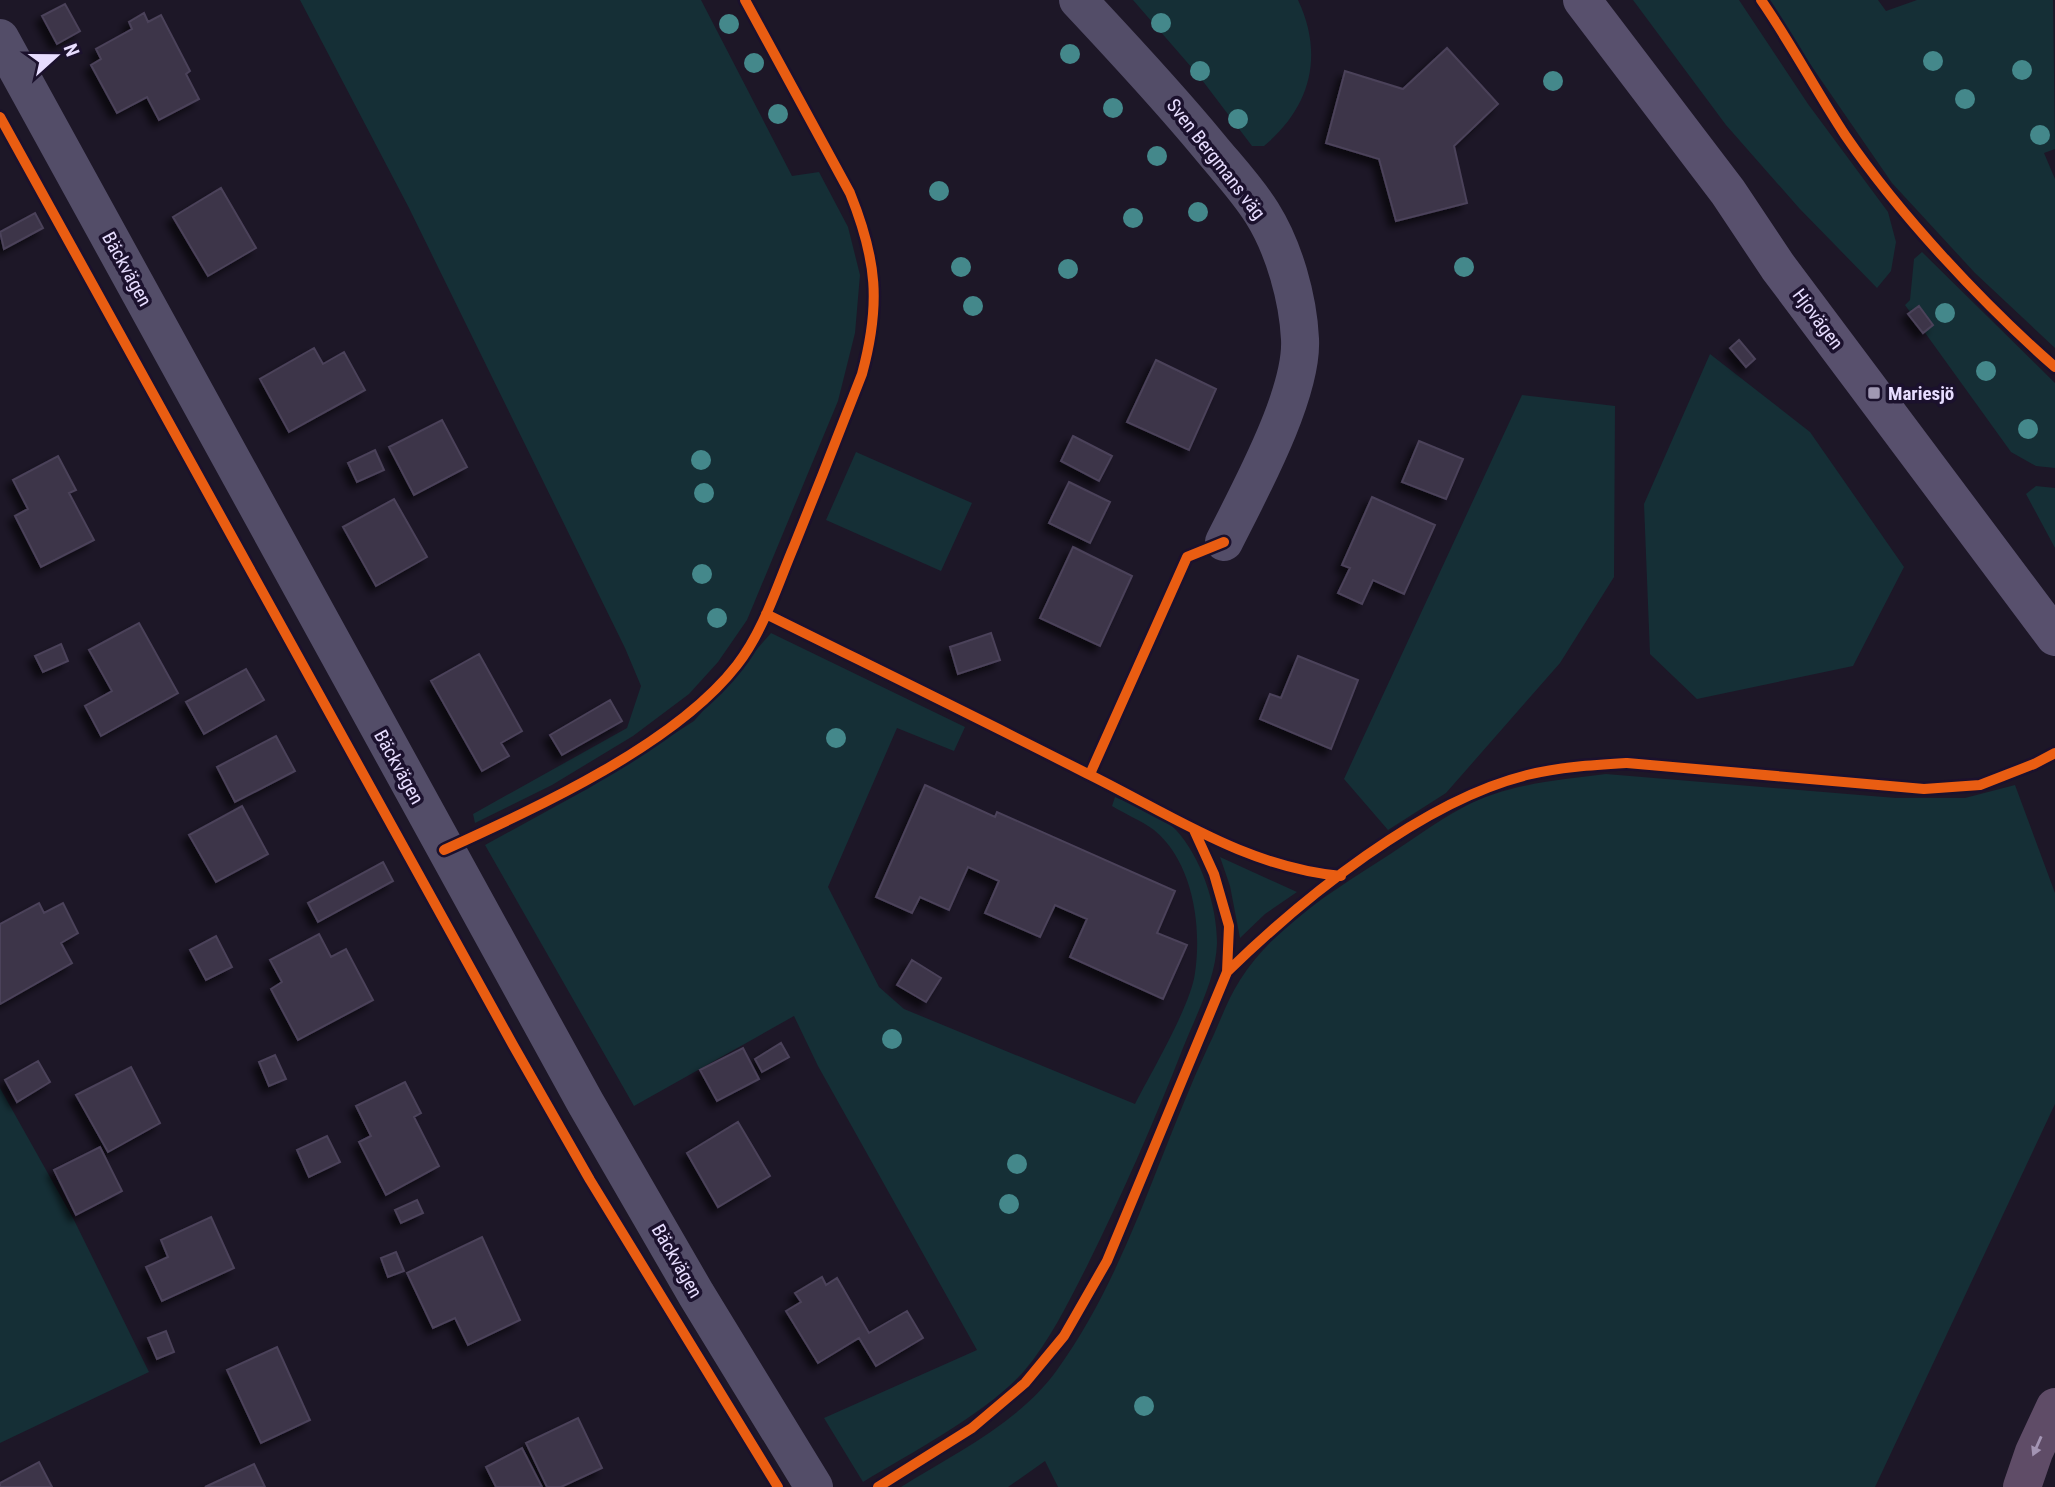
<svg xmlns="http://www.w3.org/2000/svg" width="2055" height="1487" font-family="'Roboto Condensed',sans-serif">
	<defs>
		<filter id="shadow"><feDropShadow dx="-6" dy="6" stdDeviation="3.5" flood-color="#0009"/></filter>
	</defs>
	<rect width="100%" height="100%" fill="#1d1727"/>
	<path fill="#152f36" d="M300,0H701L792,176L819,172L848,227L860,275L855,333L838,401L747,620L718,662L689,694L633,736L552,785L475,823L473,814L627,728L641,686L625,648L409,208Z
		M1133,0H1298C1324,55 1311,107 1264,146H1252L1199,76Z
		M1633,0H1739L1808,104L1888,212L1896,242L1891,271L1877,288L1799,208L1726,125Z
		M1766,0H1878L1886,11L1917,0H2053L2055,149L2044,153L2055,179V348L1975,273L1892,183Z
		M1922,252L2055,383V468L2036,466L2011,452L1905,305L1910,300L1914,259Z
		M1710,354L1810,432L1904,567L1853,666L1697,699L1650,654L1644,504Z
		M1522,395L1615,406L1614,577L1560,663L1446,793L1388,830L1344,779Z
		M856,452L972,503L941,571L826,520Z
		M2036,486L2055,488V548L2026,494Z
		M771,633L965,727L954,751L897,728L828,887L879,987L904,1009L1135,1104C1151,1073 1191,1005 1195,973C1202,926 1193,862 1154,830C1142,821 1125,814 1112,806L1115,797C1135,806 1161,814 1176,830C1201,857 1217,905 1217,943C1216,979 1196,1015 1183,1048C1154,1122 1122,1195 1087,1266C1069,1301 1050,1341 1024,1371C987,1413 912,1452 863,1482L824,1418L977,1350L818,1066L794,1016L634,1106L485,845L589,788L694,721Z
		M1606,774L1896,798H1965L2015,785L2055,893V1104L1875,1487H1058L1045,1461L1008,1487H901C955,1453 1019,1423 1057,1370C1127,1273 1158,1154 1208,1047C1219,1025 1227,1000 1240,980C1273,928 1331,892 1381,860C1408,843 1434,823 1462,808C1505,784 1558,780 1606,774Z
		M1220,857L1297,892L1265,914L1240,938L1230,886Z
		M0,1088L73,1218L149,1372L0,1443Z"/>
	<path fill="#3d3648" stroke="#4b425a" stroke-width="2" filter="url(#shadow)" d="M65,4L80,31L57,44L42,16Z
		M144,13L148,22L161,15L190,71L186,74L199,99L159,120L147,97L117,113L91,65L101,59L96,49L132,29L129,22Z
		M1447,48L1498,104L1454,146L1467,203L1396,221L1379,159L1326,143L1345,71L1403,89Z
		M221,188L256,248L208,276L173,217Z
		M35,213L43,228L4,249L0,232Z
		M1919,306L1933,325L1923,333L1908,314Z
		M1739,340L1755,359L1746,367L1730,348Z
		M314,348L323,364L344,352L365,390L289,432L260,379Z
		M1156,360L1216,389L1189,450L1127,422Z
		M442,420L467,467L414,495L389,447Z
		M1073,436L1112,456L1099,481L1061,461Z
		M1419,441L1463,459L1446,499L1402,482Z
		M375,450L384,470L357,482L348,463Z
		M58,456L76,490L69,493L94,540L41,567L15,516L28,509L13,480Z
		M1069,482L1110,502L1090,543L1049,523Z
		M1372,497L1435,525L1404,594L1373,580L1362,604L1338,593L1350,568L1342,565Z
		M394,499L427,557L376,586L343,527Z
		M1073,547L1132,576L1100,646L1040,618Z
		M139,623L178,693L101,736L85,706L112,691L89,650Z
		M991,633L1000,660L958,674L950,647Z
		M61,644L68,661L43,672L35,656Z
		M479,654L522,731L501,743L509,756L482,771L431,681Z
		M1298,656L1358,680L1331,749L1260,719L1270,694L1281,698Z
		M246,669L264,700L204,734L186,702Z
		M610,700L622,721L562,755L550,735Z
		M276,736L295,771L235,802L217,767Z
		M925,785L995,817L997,812L1175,891L1157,933L1187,945L1163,999L1070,957L1087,919L1055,905L1040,937L985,913L999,881L968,867L949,910L920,897L912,913L876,897Z
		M242,806L268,854L216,882L189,835Z
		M383,862L393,881L318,922L308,903Z
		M39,903L44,913L63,903L78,933L61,943L72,963L0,1004V924Z
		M319,934L331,957L346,949L373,1000L298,1040L271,989L282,982L270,960Z
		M216,936L232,967L206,980L190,950Z
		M912,960L941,978L926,1002L897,985Z
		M781,1043L789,1057L762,1072L755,1059Z
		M743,1048L759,1079L717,1101L700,1070Z
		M275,1055L286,1079L269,1086L259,1062Z
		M38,1061L50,1082L17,1102L5,1080Z
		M131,1067L160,1123L108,1152L76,1095Z
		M405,1082L421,1113L414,1117L439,1166L386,1195L359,1142L371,1136L356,1106Z
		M738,1122L770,1176L718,1207L687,1153Z
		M327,1136L340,1162L309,1177L297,1150Z
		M100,1147L122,1191L76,1215L54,1170Z
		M417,1200L423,1213L401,1223L395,1210Z
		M211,1217L234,1268L162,1301L146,1267L168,1257L161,1240Z
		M482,1237L520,1320L468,1345L455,1318L433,1328L407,1273Z
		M396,1252L404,1271L388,1277L381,1258Z
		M822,1277L826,1285L837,1278L869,1333L907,1311L923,1338L876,1366L859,1338L818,1363L786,1311L801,1302L795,1293Z
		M166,1331L174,1352L157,1359L148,1338Z
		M277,1347L310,1420L261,1443L227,1370Z
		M578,1418L602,1468L561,1487H547L526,1443Z
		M522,1448L542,1487H496L486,1467Z
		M39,1462L52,1487H0V1483Z
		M254,1464L265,1487H205Z"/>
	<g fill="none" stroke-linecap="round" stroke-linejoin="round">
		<path stroke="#534d68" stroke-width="38" d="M1078,0C1123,48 1167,95 1209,146C1227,168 1247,189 1262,213C1284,248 1298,298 1300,339C1303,394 1249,492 1224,542
			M0,38L585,1102L696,1294L814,1487"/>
		<path stroke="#58506d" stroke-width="38" d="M1582,0L1728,192L1778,267L2055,637"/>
		<path stroke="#5f4c67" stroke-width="38" d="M2022,1487L2034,1452L2055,1407"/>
		<defs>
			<path id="cycleway" d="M1761,0C1791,43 1816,91 1845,135C1899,214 1983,304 2055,367
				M0,117L513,1045L590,1180L778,1487
				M766,614C873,667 980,719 1086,773C1170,814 1245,867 1341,876
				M1090,774L1187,557L1224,542
				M444,850C536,808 675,745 737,665C764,630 777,586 794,546C817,489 840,431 862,374C881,304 877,260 850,193L745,0
				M1227,972C1303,898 1422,801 1527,775C1560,767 1594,765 1627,763L1924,789L1980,785L2034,764L2055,753
				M878,1487L972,1428L1025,1383L1064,1336L1107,1261L1227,972L1229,926L1214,874L1194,830"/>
		</defs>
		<use href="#cycleway" stroke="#1b112d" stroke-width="15"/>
		<use href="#cycleway" stroke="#e95d12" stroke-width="10"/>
	</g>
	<g fill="#44888b">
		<circle cx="1161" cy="23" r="10"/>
		<circle cx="729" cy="24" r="10"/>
		<circle cx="1070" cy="54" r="10"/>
		<circle cx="1933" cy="61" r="10"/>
		<circle cx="754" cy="63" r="10"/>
		<circle cx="2022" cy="70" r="10"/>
		<circle cx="1200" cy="71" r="10"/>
		<circle cx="1553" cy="81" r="10"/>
		<circle cx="1965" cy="99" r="10"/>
		<circle cx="1113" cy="108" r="10"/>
		<circle cx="778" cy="114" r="10"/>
		<circle cx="1238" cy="119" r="10"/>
		<circle cx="2040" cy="135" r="10"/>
		<circle cx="1157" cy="156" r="10"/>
		<circle cx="939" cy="191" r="10"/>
		<circle cx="1198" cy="212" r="10"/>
		<circle cx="1133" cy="218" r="10"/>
		<circle cx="961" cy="267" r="10"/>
		<circle cx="1464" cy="267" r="10"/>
		<circle cx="1068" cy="269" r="10"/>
		<circle cx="973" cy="306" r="10"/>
		<circle cx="1945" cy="313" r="10"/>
		<circle cx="1986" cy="371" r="10"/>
		<circle cx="2028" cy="429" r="10"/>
		<circle cx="701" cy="460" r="10"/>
		<circle cx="704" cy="493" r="10"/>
		<circle cx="702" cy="574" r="10"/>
		<circle cx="717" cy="618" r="10"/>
		<circle cx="836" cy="738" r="10"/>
		<circle cx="892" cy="1039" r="10"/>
		<circle cx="1017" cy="1164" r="10"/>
		<circle cx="1009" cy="1204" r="10"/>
		<circle cx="1144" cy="1406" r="10"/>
	</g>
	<defs><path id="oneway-solid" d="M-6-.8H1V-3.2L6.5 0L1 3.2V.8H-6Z" transform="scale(1.75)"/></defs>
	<use fill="#a394b3" href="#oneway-solid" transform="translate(2037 1446) rotate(114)"/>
	<rect fill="#a098b3" stroke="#1b112d" stroke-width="2.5" x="1867" y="386" width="14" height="14" rx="3.5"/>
	<g text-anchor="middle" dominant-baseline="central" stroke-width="7" stroke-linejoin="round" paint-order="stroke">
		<g font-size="19" fill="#e7ddff" stroke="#1b112d">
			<text transform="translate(1216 159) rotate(52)">Sven Bergmans väg</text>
			<text transform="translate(127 269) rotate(61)">Bäckvägen</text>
			<text transform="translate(1818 319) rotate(53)">Hjovägen</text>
			<text transform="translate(399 767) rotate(61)">Bäckvägen</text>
			<text transform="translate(677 1261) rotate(60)">Bäckvägen</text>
		</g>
		<g font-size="19" font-weight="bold" fill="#e7ddff" stroke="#1b112d" text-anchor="start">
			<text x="1888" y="393">Mariesjö</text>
		</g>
	</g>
	<g transform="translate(56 56) rotate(69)" stroke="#1b112d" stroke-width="5" paint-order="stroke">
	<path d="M0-5L12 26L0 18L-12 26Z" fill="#e7ddff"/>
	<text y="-10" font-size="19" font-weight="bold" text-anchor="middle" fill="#e7ddff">N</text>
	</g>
</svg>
